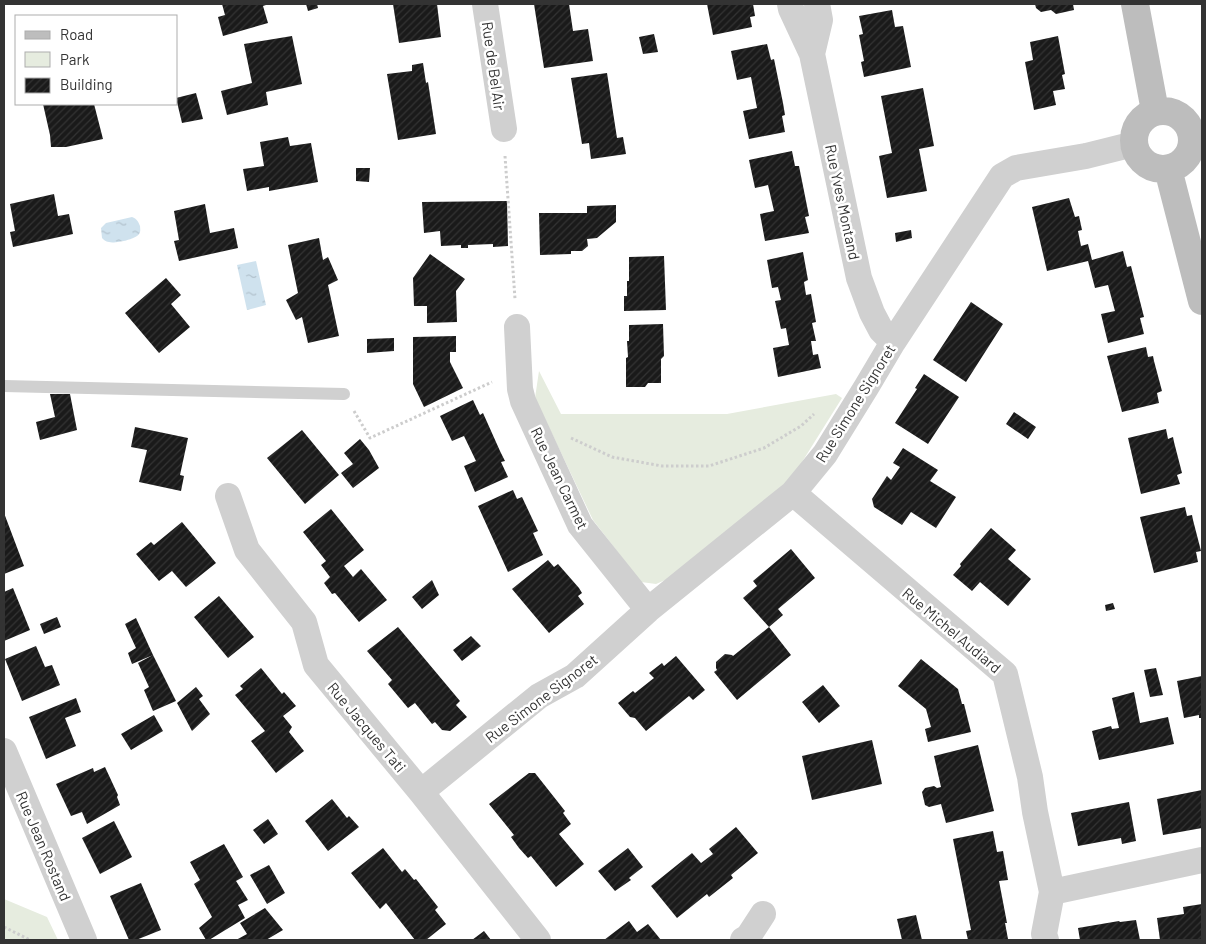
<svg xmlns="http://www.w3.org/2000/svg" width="1206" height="944" font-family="Barlow,sans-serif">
	<defs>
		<pattern id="water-ripples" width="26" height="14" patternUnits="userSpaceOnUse" patternTransform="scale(1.25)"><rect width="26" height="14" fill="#cfe2ee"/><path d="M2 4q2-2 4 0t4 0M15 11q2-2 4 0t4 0" fill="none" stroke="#b2c2cd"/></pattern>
		<pattern id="building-hatch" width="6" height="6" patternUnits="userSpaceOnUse" patternTransform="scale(1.25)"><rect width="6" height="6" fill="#1a1a1a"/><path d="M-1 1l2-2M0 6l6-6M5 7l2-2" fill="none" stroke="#333"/></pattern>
	</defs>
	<rect width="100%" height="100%" fill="#fff"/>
	<path fill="#e6ecdf" d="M539,371L561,414H727L836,394L842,398L792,478L670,578L656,584L641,582L593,520L535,398Z
		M4,899L47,917L58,940H4Z"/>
	<path fill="url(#water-ripples)" d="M132,217C137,219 138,221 140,226C140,229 141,231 139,234C137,239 114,244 109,242C105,241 105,241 102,238L101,228L106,223Z
		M256,261L266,305L247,310L237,265Z"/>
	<path fill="url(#building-hatch)" d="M222,4H269L263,6L268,23L223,36L218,17L225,15Z
		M306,4H317L318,8L308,11Z
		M393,4H437L441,37L399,43Z
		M534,4H569L573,31L588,29L593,61L544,68Z
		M707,4H753L755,16L750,17L752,27L713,35Z
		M1035,4H1073L1074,10L1056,14L1051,10L1041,12L1036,8Z
		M892,10L895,27L903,26L911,67L864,77L861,62L864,61L859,35L863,34L859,16Z
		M654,34L658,52L643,54L639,37Z
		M292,36L302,84L266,92L268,105L227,115L221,91L252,83L244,44Z
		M1058,36L1065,74L1062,75L1065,89L1053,91L1056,105L1034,110L1025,62L1033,60L1030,42Z
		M767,44L771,60L774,59L783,103L785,115L782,116L785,132L749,139L743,111L757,108L751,77L737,80L731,51Z
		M423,63L426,83L428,82L436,134L398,140L387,74L412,71V65Z
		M607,73L617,138L623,137L626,154L591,159L589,143L582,144L571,78Z
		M923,88L934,146L919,149L927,191L887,198L879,156L892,153L881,96Z
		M196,93L203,119L182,123L176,98Z
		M43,104H94L103,139L66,147H51L50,135Z
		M288,137L290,146L311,143L318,182L269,191V187L247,191L243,169L264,166L260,142Z
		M792,151L795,166H799L809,216L805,217L809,233L765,241L760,214L774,211L768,185L755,188L749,160Z
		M356,168H370L369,182L356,181Z
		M54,194L58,216L69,214L73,234L13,247L10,232L15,231L10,204Z
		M1069,198L1075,217L1079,216L1082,230L1078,231L1081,246L1088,244L1092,260L1123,251L1127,267L1131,266L1144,317L1140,318L1144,334L1108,343L1101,314L1115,311L1108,285L1095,288L1088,261L1047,271L1032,207Z
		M507,201L508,246L493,247V244L468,245V248H461V245L441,246L440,231L424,233L422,202Z
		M205,204L210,233L234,228L238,248L179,261L174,241L179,240L174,211Z
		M616,205V222L597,238L587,239L588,246L582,251H571V254L540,255L539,213H587V206Z
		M911,230L912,238L896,242L895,233Z
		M319,238L323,260L328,257L338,280L328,285L339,336L308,343L302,317L296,320L286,300L298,293L288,245Z
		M803,252L808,280L804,282L806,295L811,294L816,322L812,323L816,341H811L813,355L818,354L821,368L778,377L773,348L789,345L786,328L781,329L775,301L781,300L778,287L772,288L767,260Z
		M430,254L465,279L456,291L457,322L427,323V306H414L413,278Z
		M664,256L666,310L624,311V296H627V281H629V257Z
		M166,278L181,295L171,304L190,327L159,353L125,313Z
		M971,302L1003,324L966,382L933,360Z
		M663,324L664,356L661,359V383H648L645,387H626V358L628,357L627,341H629V325Z
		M456,336V352H450V362L463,388L424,407L413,384V337Z
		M394,338V351L367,353V339Z
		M1146,347L1148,357L1153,356L1154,361L1162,391L1157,393L1159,403L1122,412L1107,356Z
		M924,374L959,397L928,444L895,423L917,389L915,388Z
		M50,394H70L77,430L40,440L36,422L55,417Z
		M473,400L480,415L483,413L500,451L505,461L501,462L508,477L475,492L464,466L476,461L464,436L452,441L440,416Z
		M1014,412L1036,427L1028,439L1006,424Z
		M135,427L188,438L180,475L184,476L181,491L139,482L147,450L131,447Z
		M1166,429L1168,439L1173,437L1174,442L1182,473L1177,475L1180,484L1141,494L1128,438Z
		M302,430L339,475L305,504L267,458Z
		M360,439L369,450L379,468L353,488L341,473L353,464L344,453Z
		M903,448L938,470L930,481L956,497L936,528L911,512L902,525L874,507L872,499L887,476L891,480L900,467L893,463Z
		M513,490L517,499L522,497L538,531L533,533L543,555L508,572L478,506Z
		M1185,507L1187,516L1192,515L1193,520L1201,551L1196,552L1198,562L1154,573L1140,517Z
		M331,509L364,550L344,566L353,577L361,569L387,600L359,622L335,593L332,594L324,583L330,577L321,565L326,561L303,532Z
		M4,513L24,566L4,574Z
		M182,522L216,563L186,587L172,571L159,581L136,554L151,542L154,545Z
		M991,528L1016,550L1008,559L1031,579L1008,606L980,582L972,591L953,575L961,566L960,564Z
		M791,549L815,578L778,609L783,615L769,627L743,598L757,586L753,581Z
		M548,560L554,567L558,564L579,588L582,593L578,596L584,604L549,633L512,589Z
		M432,580L439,595L422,609L412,597Z
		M13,588L30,630L4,641V592Z
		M219,596L254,637L228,658L194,617Z
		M1113,603L1115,609L1106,611L1105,605Z
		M57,617L61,627L44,634L40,624Z
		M136,618L153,655L132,664L128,653L136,648L125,624Z
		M398,627L460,701L456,705L467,717L450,731L442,730L435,722L432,724L415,703L408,708L388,684L392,680L367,651Z
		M769,627L791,655L737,700L714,672L717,670L716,668V662L725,654L732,655L733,656Z
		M471,636L481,646L462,661L453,650Z
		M36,646L45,667L52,665L60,685L22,701L5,659Z
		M153,655L176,701L153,711L144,690L149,687L138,663Z
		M676,656L705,690L693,700L689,696L646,731L635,718L630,717L618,703L633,691L635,693L654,678L649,673L662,663L664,666Z
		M921,659L958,689L962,704H964L971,732L928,742L925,729L931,727L926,709L898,686Z
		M261,668L282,694L284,692L296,706L283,716L292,727L289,732L304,751L276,773L251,741L265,731L235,695L243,689L240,686Z
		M1156,668L1163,695L1150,697L1144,670Z
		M1202,676V718H1199V715L1184,718L1177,681Z
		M823,685L840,706L819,723L802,702Z
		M196,687L203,696L199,699L210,714L192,731L177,703Z
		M1134,692L1140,723L1168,717L1174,744L1099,760L1092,731L1111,726L1112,729L1119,728L1112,698Z
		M76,698L81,712L65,718L76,746L46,759L29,717Z
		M154,715L163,731L131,750L121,734Z
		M872,740L882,784L812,800L802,756Z
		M978,745L994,811L946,823L941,804L929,807L925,805L922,792L925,788L934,786L937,788L941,787L934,756Z
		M105,767L118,795L117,797L120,805L87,824L82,812L71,816L56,784L93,768L94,772Z
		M529,773H535L565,811L563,813L571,824L559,834L584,864L556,887L531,856L528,858L519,848L511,837L514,835L489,804Z
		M1202,790V828L1163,835L1157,799Z
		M332,799L347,818L349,816L359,827L328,851L305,821Z
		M1129,802L1136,841L1122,844L1121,838L1078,846L1071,813Z
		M268,819L278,834L264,844L253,830Z
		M114,821L132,857L100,874L82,838Z
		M736,827L758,853L731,875L733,878L709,897L707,894L677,918L651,886L692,853L701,863L713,854L709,849Z
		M993,831L997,852L1003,851L1008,880L999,881L1007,923H1005L1008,939L1002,940H968L966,931L971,930L953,839Z
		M224,844L243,877L236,881L248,900L238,905L245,918L209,940H206L199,928L212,917L194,884L200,880L190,862Z
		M383,848L402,872L405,869L414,880L416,879L438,907L435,910L446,924L426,940H415L386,903L380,909L351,873Z
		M628,848L643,867L629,878L631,880L615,891L598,871Z
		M269,865L285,893L267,904L250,875Z
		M141,883L161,930L136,940H129L110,896Z
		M1202,904V940H1160L1157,918L1184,914L1183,907Z
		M265,908L283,930L266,940H236L247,934L240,923Z
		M916,915L922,940H902L897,919Z
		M1136,920L1140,940H1080L1078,928L1119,921L1120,922Z
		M629,921L637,932L648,924L661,940H604Z
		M484,931L491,940H472Z"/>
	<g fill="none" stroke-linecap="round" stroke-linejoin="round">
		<path stroke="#cdcdcd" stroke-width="3" stroke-dasharray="2.5 2.5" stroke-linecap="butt" d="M505,156L515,299
			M354,411L370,438L492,382
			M571,438L612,457L662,466H709L764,448L801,426L814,414
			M4,927L30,940"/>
		<path stroke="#d0d0d0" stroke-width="12" d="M4,386L344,394"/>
		<path stroke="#d0d0d0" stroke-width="26" d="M485,4L504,129
			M790,4L791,9L812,54L859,278L872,313L881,330L893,342
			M812,54L820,20L817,4
			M1192,134L1202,133
			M517,327L520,389L523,401L580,525L648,610
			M793,493L1005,674L1030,777L1035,812L1052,892L1202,860
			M228,496L247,550L304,622L316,665L421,792L538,940
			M4,751L84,940
			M421,792L539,696L575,676L648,610L793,493L825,454L867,386L893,342L1002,176L1016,168L1086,156L1134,144
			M743,940L748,937L763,914
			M1046,940L1044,934L1052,892"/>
		<path stroke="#bdbdbd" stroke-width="28" d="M1135,4L1155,111
			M1134 140a29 29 0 1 1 58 0a29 29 0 1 1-58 0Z
			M1168,169L1202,301"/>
	</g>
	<g text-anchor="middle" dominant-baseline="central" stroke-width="5" stroke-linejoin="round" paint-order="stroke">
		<g font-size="15" fill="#333" stroke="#fff">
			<text transform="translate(494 66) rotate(82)">Rue de Bel Air</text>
			<text transform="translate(843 202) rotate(78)">Rue Yves Montand</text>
			<text transform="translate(855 403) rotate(-58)">Rue Simone Signoret</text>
			<text transform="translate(560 478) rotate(64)">Rue Jean Carmet</text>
			<text transform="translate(952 630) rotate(40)">Rue Michel Audiard</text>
			<text transform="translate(541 698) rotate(-37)">Rue Simone Signoret</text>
			<text transform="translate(367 727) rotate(50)">Rue Jacques Tati</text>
			<text transform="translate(44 846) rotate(67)">Rue Jean Rostand</text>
		</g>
	</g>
	<rect width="1206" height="944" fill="none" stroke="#333333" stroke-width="10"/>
	<rect x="15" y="15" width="162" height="90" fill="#ffffff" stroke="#adadad"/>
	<rect x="25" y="31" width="25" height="8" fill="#bdbdbd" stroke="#adadad"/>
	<text x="60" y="40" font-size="15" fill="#333333">Road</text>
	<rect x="25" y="52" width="25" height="15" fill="#e6ecdf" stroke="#adadad"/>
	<text x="60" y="65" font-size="15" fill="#333333">Park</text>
	<rect x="25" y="78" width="25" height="15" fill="url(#building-hatch)" stroke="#adadad"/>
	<text x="60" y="90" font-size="15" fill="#333333">Building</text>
</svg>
